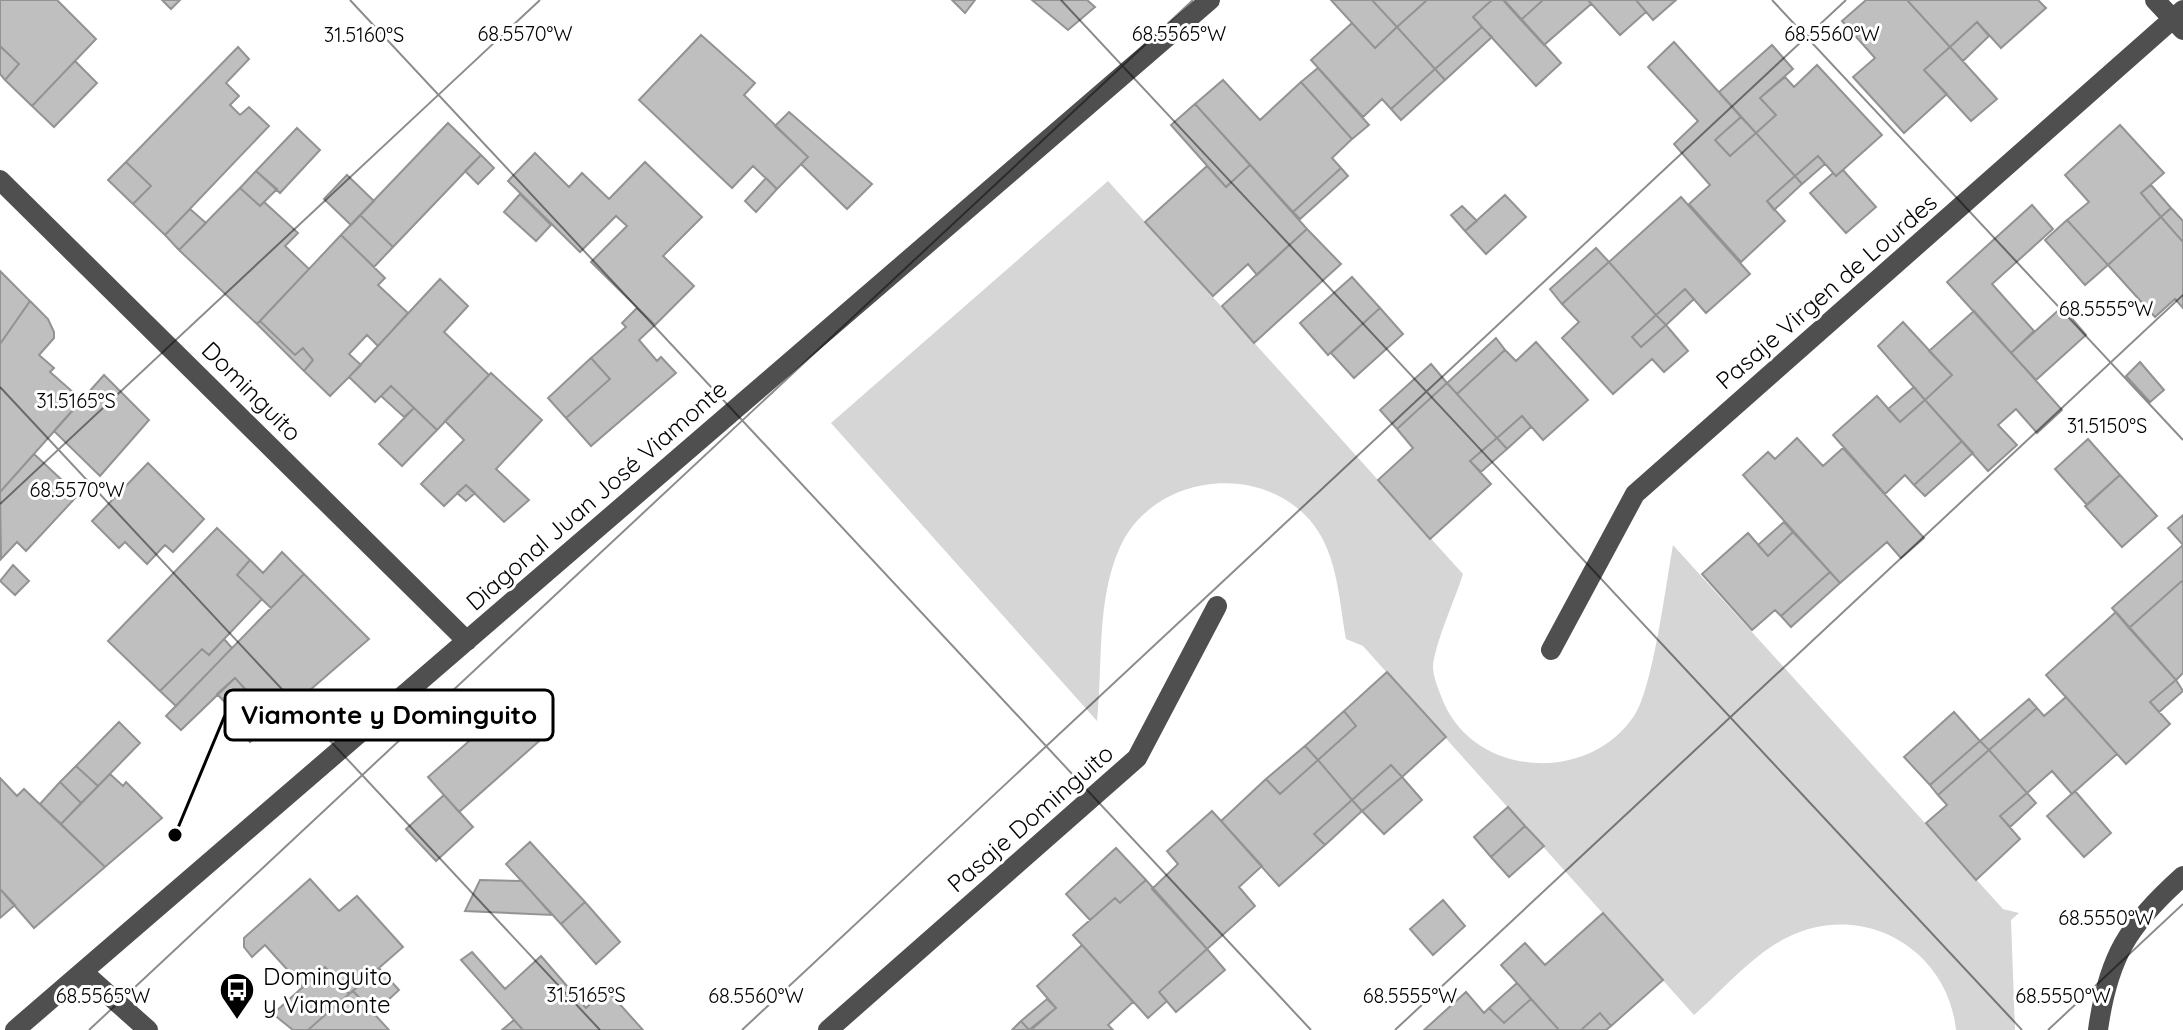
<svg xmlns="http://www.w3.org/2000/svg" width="2183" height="1030" font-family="Quicksand,sans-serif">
	<rect width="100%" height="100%" fill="#fff"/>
	<path fill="#d6d6d6" d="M1108,181L1463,574C1456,597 1434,645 1433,667C1433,676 1438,688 1441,696C1470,777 1587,786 1634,716C1653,689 1666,583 1673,545L2003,909L2019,913L2011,920L2015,1030H1956C1948,949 1863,900 1788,937C1753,954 1723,990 1694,1015L1363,646L1346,639C1339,601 1338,556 1313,524C1263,461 1154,473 1120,547C1096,600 1103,665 1097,721L831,423Z"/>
	<path fill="#bfbfbf" stroke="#939393" stroke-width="2" d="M0,0H57L96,39L32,106L5,80L19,64L0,46Z
		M162,0H180L171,9Z
		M952,0H975L965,13Z
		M1032,0H1087L1095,7L1068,30Z
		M1331,0H1372L1397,27L1375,48Z
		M1372,0H1427L1397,27Z
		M1427,0H1492L1473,17L1482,27L1435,69L1397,27Z
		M1492,0H1504L1561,63L1536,86L1473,17Z
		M1503,0H1543L1521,20Z
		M1543,0H1588L1591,4L1544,45L1521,20Z
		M1588,0H1636L1646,12L1620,35Z
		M1636,0H1676L1653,20Z
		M1866,0H1907L1950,47L1924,70L1947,94L1904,133L1853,77L1875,58L1842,21Z
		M1907,0H2038L2046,8L2001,48L1977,22L1950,47Z
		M1977,22L1989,36L1963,61L1950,47Z
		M1352,23L1375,48L1397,27L1435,69L1391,109L1382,99L1363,117L1311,60Z
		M1482,27L1492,37L1445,80L1435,69Z
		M701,35L755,83L744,95L808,157L777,189L753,166L732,188L639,100Z
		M1674,42L1741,117L1715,140L1730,156L1756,133L1795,176L1767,201L1785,221L1741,262L1689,204L1710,185L1674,144L1698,121L1648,67Z
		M1772,45L1793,69L1760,98L1776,115L1756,133L1719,92Z
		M0,46L19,64L5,80L0,74Z
		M238,47L249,59L226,83L239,96L230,105L240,115L249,107L269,126L165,235L133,204L151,186L126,162Z
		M1950,47L1997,99L1971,121L1924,70Z
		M75,61L97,83L54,127L32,106Z
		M1817,65L1882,135L1836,176L1818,156L1795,176L1756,133L1776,115L1760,98L1785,77L1794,87Z
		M1318,68L1369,125L1352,139L1301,82Z
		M1435,69L1445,80L1401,120L1391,109Z
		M1223,80L1260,120L1301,82L1352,139L1332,158L1341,168L1293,212L1195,104Z
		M1195,104L1250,165L1226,187L1171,125Z
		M789,112L872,184L847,209L801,164L808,157L775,126Z
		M1741,117L1756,133L1730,156L1715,140Z
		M448,123L481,155L393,247L360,215Z
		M2120,125L2164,173L2141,193L2161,217L2108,265L2067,220L2089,202L2065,175Z
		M297,128L320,150L280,193L256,171Z
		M535,153L569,187L582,173L609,199L645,162L702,217L663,256L694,286L655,325L591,262L627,226L616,216L580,252L508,181Z
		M481,155L494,168L478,184L465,171Z
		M1818,156L1825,164L1802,184L1795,176Z
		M126,162L151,186L133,204L108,180Z
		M1250,165L1307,229L1257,275L1248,264L1213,296L1145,222L1207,166L1226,187Z
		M1341,168L1348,176L1300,219L1293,212Z
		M1843,170L1876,207L1846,233L1810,193L1833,173L1836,176Z
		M256,171L277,189L260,206L240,188Z
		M347,175L374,201L351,225L324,199Z
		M1795,176L1802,184L1774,210L1767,201Z
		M766,178L777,189L756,212L745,201Z
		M2151,185L2171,208L2161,217L2141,193Z
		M240,188L260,206L264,202L298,233L285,246L309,269L257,324L179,250Z
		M520,194L551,225L536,241L504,212Z
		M1505,195L1526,217L1486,254L1465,231Z
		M1681,197L1750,274L1706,313L1685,289L1656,315L1609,262Z
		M2032,205L2053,229L1992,284L2034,331L2011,353L1947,282Z
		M1462,206L1477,221L1465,231L1451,215Z
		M2171,208L2183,221V242L2161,217Z
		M190,209L206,223L179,250L165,235Z
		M360,215L393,247L374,267L341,235Z
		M2161,217L2183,242V308L2175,299L2155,317L2108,265Z
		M2067,220L2108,265L2085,285L2045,240Z
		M1307,229L1341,264L1254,343L1222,306Z
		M341,235L385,278L378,285L408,313L378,346L367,335L349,354L361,365L330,396L304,371L313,360L303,348L295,355L260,321Z
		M1596,248L1609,262L1562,304L1550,289Z
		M1609,262L1656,315L1632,337L1641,347L1666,325L1688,351L1664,372L1652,359L1613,394L1562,338L1579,322L1562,304Z
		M0,271L30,301L0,344Z
		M1352,277L1380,308L1328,355L1300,323Z
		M440,279L468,306L444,332L489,375L437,430L391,386L375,402L349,377Z
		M1685,289L1694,299L1666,325L1656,315Z
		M30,301L48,319L54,332V338L39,355L54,368L50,372L82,400L0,492V344Z
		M2062,307L2086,335L2036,380L2011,353Z
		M637,308L655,325L639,340L657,361L661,357L676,373L591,446L566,418L610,379L591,358L626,327L622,323Z
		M1380,308L1403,334L1354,378L1331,353Z
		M1974,311L2062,410L2037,433L2016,409L1998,425L2017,445L1988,471L1925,400L1952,375L1929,351Z
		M1656,315L1666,325L1641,347L1632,337Z
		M260,321L295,355L303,348L313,360L304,371L257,324Z
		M1903,322L1952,375L1925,400L1878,346Z
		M1496,338L1505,350L1457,394L1447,383Z
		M1536,342L1588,400L1543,440L1522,416L1497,438L1457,394L1505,350L1516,361Z
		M591,358L610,379L566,418L548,398Z
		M2140,362L2164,390L2150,402L2126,376Z
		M1431,364L1447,383L1397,429L1380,410Z
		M491,373L542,420L496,469L529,500L504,522L466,485L444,506L421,484L464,440L445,421Z
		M104,375L149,420L100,476L54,431Z
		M1447,383L1497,438L1470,461L1491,484L1430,539L1378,480L1413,448L1397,429Z
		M391,386L414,408L404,417L381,396Z
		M1914,387L1925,400L1900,422L1888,409Z
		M1877,396L1900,422L1925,400L1962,441L1914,485L1905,475L1885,494L1833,435Z
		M414,408L437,430L402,466L379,444Z
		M1522,416L1531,427L1507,449L1497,438Z
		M1497,438L1507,449L1481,472L1470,461Z
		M1797,438L1823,466L1843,448L1924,538L1901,558L1887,542L1840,583L1743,475L1768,452L1775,459Z
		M2088,439L2120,475L2087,505L2055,469Z
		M1962,441L1973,453L1925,496L1914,485Z
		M34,454L78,495L26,551L17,542L1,559L0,492Z
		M148,463L204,519L173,552L165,545L147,564L125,542L119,548L92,521Z
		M2120,475L2157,516L2122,547L2085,506Z
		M466,485L475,493L466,501L457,493Z
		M2183,515V545L2168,528Z
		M1784,522L1793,532L1768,556L1758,545Z
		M217,528L250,560L237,575L262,599L209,655L202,649L160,691L108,641Z
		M1793,532L1830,572L1781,616L1775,610L1752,630L1702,574L1748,533L1768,556Z
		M2183,545V580L2129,628L2112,608Z
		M282,552L304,574L271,608L237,575L250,560L263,573Z
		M13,565L29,581L15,595L0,581Z
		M1830,572L1840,583L1791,627L1781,616Z
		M304,574L369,639L250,742L233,722L256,701L235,678L181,730L166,716Z
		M2183,580V673L2176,680L2129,628Z
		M2116,612L2176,680L2150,702L2170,724L2126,764L2046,675Z
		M224,639L232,648L176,706L160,691L202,649L209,655Z
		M1387,672L1446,737L1402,777L1391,765L1352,800L1318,760L1356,726L1344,711Z
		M235,678L256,701L239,717L217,694Z
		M2176,680L2183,691L2159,712L2150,702Z
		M2066,697L2117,754L2072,794L2052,771L2027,793L1989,750L2037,708L2044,716Z
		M2029,699L2037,708L1989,750L1980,741Z
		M515,701L546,735L459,812L428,777Z
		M1344,711L1356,726L1318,760L1305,746Z
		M1954,712L1980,741L1930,785L1904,757Z
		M119,722L140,743L98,786L76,766Z
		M1980,741L1989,750L1938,795L1930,785Z
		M1305,746L1318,760L1280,794L1266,779Z
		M1989,750L2027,793L2000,816L2020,839L1976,880L1926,823L1947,805L1938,795Z
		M1318,760L1352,800L1314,834L1325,845L1279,886L1221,821L1266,779L1280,794Z
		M1391,765L1402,777L1362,811L1352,800Z
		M76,766L98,786L81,803L60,782Z
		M110,774L123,786L126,782L162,818L105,867L61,824Z
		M1402,777L1422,800L1384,834L1362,811Z
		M0,778L17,796L24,789L105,867L34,928L0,889Z
		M60,782L81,803L61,824L40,804Z
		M2075,791L2111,833L2084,857L2047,816Z
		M2027,793L2036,803L2010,827L2000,816Z
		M444,795L473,827L436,861L406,829Z
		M1352,800L1362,811L1325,845L1314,834Z
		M1508,807L1525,826L1491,857L1474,837Z
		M1212,811L1262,866L1239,887L1255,906L1207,949L1152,889L1178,864L1167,851Z
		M1525,826L1544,846L1509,877L1491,857Z
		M530,842L585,902L561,924L506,864Z
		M1116,848L1146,880L1120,903L1115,898L1090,920L1066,894Z
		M310,879L339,911L357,896L403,947L349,994L325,967L303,987L265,945L252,957L244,947V938Z
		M480,880L522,881L552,915L465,911Z
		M1146,880L1207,949L1159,992L1167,1001L1148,1018L1073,935L1115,898L1120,903Z
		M0,889L15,905L0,918Z
		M1443,900L1465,926L1433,955L1410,929Z
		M585,902L620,942L596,964L561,924Z
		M1603,913L1663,980L1611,1026L1600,1013L1581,1030H1559L1501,965L1525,943L1545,965Z
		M1082,945L1133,1002L1108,1025L1113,1030H1031L1056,1008L1037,986Z
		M1207,949L1225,970L1176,1012L1159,992Z
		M472,952L505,989L541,956L586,1008L606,989L643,1030H523L461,960Z
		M325,967L349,994L308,1030H293L273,1014Z
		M379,968L399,990L374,1013L353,991Z
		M1517,983L1531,999L1504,1023L1489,1008Z
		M353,991L389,1030H308L349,994Z
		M1466,992L1484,1013L1489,1008L1504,1023L1531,999L1559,1030H1424Z
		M1047,999L1056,1008L1029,1030L1021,1021Z
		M1600,1013L1611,1026L1606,1030H1581Z
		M514,1020L523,1030H502Z
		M1021,1021L1029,1030H1012Z"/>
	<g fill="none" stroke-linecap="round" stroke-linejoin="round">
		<path stroke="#4f4f4f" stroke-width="20" d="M2155,0L2183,30
			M0,180L467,641
			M1551,650L1635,494L2183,10
			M83,972L148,1030
			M15,1030L1210,0
			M828,1030L1137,758L1217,606
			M2098,1030C2108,957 2128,925 2183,876"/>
	</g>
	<path fill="none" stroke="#000" stroke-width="2" stroke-opacity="0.45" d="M350,0L1311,1030M1061,0L2022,1030M1772,0L2183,440M0,387L600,1030M0,504L540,0M89,1030L1193,0M742,1030L1846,0M1395,1030L2183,295M2048,1030L2183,904"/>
	<defs>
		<symbol id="bus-pin" viewBox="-11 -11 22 30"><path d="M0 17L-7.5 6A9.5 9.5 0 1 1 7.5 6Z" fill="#000" stroke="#fff"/><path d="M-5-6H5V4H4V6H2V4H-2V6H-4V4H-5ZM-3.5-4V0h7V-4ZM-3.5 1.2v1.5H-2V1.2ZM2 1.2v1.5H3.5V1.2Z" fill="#fff"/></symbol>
	</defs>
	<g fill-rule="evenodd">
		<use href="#bus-pin" x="217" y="970" width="40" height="54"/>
	</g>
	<g text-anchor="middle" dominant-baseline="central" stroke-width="6" stroke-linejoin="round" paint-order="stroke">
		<g font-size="24" fill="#000" stroke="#fff">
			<text transform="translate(1826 291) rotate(-41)">Pasaje Virgen de Lourdes</text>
			<text transform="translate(252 391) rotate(45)">Dominguito</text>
			<text transform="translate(596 495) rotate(-41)">Diagonal Juan José Viamonte</text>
			<text transform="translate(1030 818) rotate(-41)">Pasaje Dominguito</text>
		</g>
		<g font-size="24" fill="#000" stroke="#fff" text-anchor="start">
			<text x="263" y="976">Dominguito<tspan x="263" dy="28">y Viamonte</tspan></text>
		</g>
	</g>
	<g font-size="20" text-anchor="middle" fill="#000" stroke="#fff" stroke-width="6" stroke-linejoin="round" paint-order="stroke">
		<text x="525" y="41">68.5570°W</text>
		<text x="1179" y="41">68.5565°W</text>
		<text x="1832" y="41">68.5560°W</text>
		<text x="364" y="42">31.5160°S</text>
		<text x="2106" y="316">68.5555°W</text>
		<text x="76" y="408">31.5165°S</text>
		<text x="2107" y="433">31.5150°S</text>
		<text x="77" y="497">68.5570°W</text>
		<text x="2106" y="925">68.5550°W</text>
		<text x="586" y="1002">31.5165°S</text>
		<text x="103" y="1003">68.5565°W</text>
		<text x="756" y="1003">68.5560°W</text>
		<text x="1410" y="1003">68.5555°W</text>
		<text x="2063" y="1003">68.5550°W</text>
	</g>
	<path fill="none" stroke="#000" stroke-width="3" d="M175 835L225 715"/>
	<circle fill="#000" stroke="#fff" stroke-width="3" cx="175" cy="835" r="8"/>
	<rect fill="#fff" stroke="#000" stroke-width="3" x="225" y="690" width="328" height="50" rx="8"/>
	<g font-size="26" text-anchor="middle" font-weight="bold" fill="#000">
		<text x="389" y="724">Viamonte y Dominguito</text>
	</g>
</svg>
